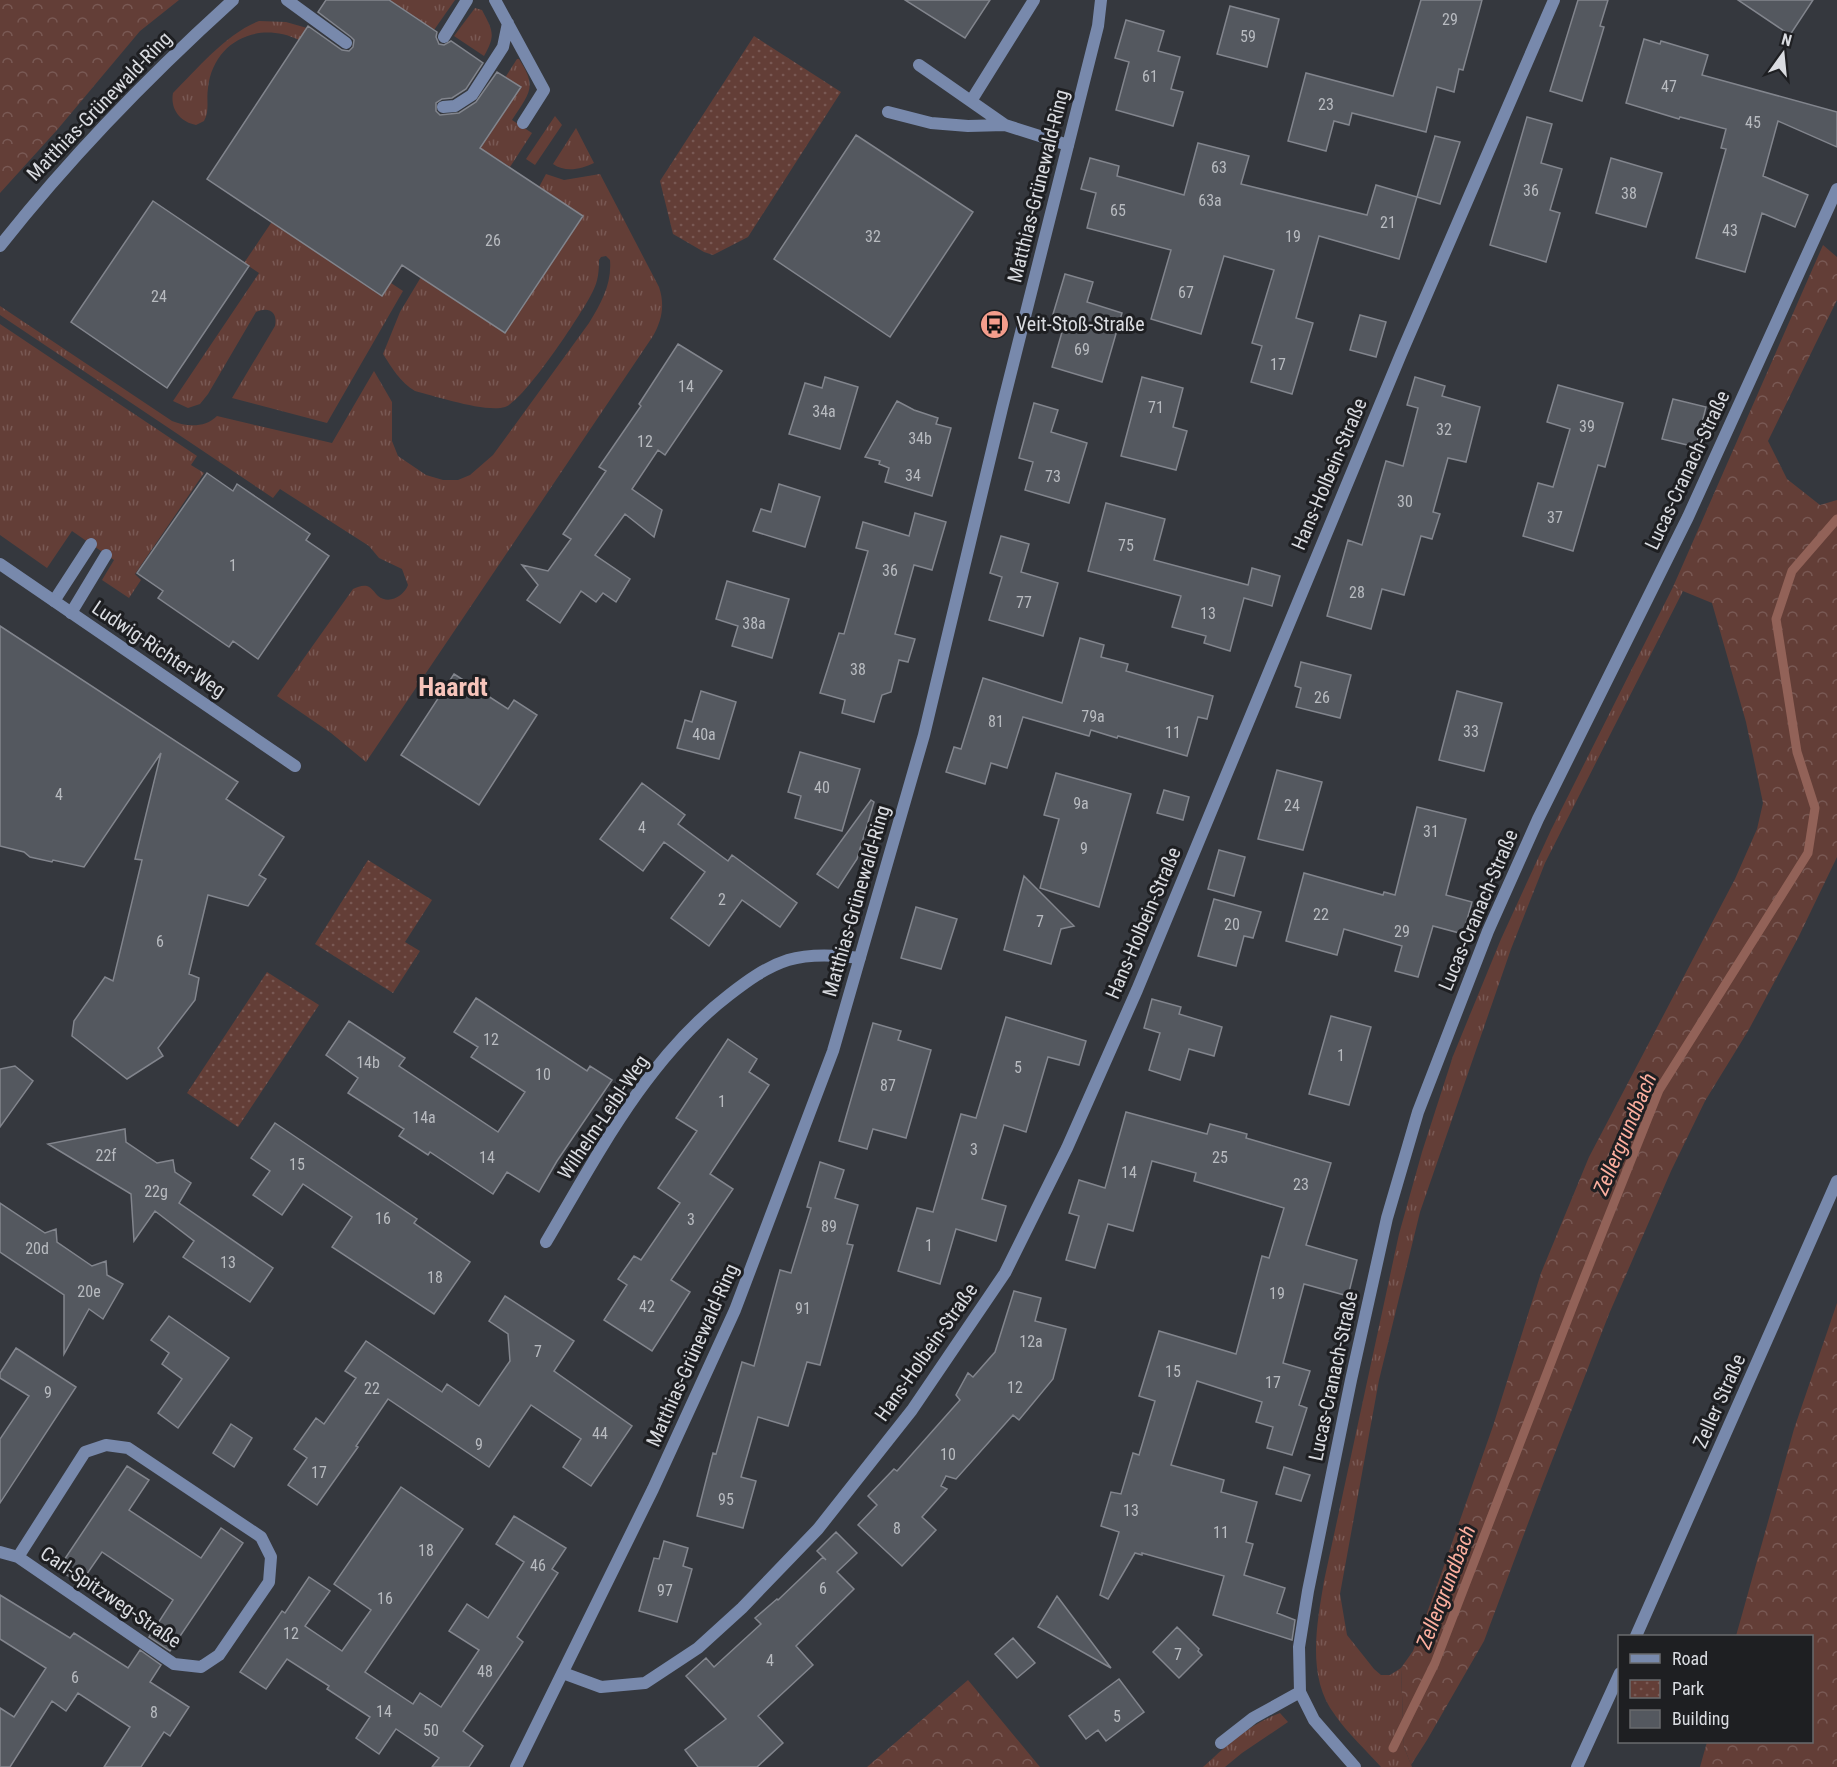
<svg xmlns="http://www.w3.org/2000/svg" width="1837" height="1767" font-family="'Roboto Condensed',sans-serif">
	<defs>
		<pattern id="grass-tufts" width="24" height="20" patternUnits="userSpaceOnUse" patternTransform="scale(1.5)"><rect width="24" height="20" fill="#633e37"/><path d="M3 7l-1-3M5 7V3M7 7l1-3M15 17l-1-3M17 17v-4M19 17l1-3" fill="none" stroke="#795954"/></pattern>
		<pattern id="forest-crowns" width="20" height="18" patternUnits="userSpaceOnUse" patternTransform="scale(1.5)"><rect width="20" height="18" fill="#633e37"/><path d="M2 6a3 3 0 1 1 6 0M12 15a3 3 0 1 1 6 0" fill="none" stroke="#795954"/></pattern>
		<pattern id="park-dots" width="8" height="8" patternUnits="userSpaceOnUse" patternTransform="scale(1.5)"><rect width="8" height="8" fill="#633e37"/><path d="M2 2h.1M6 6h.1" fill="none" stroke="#795954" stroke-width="1.8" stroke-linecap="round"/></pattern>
	</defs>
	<rect width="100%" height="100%" fill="#35383e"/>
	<path fill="url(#grass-tufts)" d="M389,0H455L434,30Z
		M475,8L482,10C493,31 496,35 484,56L454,36Z
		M259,21L286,22L307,28L299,40C257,20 213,42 208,88C206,100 210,110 204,121L196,125C180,122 170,109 173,93C197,69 227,33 259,21Z
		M517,59H519C538,88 529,93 512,120L532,133L510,167L480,148L391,283L403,291L327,423L232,398L275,326C278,312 269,306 256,312L208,394L200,404L188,408L173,401L259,273L244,263L347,110L411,154L485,109Z
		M555,116L562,125L535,165L526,159Z
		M576,128L594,163C581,169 566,173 553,164Z
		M546,174L564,180L600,174L659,287C665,305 662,320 653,336L366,762L331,733L277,696L353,589C358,587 362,585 367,586C372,588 374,592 378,596C389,605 404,596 408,585L402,569L379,558L369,546L280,489L273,498L0,315V306L172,421C187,427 205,428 217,416L332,443L374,371L392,402V441L398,456L426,475L443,480H458L470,475L493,455L589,323C601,303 612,284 610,260L606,256L601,257L599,260C599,272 598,281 593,291C583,312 524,401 505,407C486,413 435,396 415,391C400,382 392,368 383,354L400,312L421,277L505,333L583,216L539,187Z
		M0,324L197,456L191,465L204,473L135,574L141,580L129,598L102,580L114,560L72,531L47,568L0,535Z
		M1673,587L1683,591L1545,863L1511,949L1420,1212L1379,1380L1340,1594L1347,1635L1374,1669L1381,1675H1390L1401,1668L1404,1747L1412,1767H1381C1366,1750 1348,1734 1335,1715C1306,1677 1317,1624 1324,1581L1399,1234L1422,1152L1453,1056L1501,939L1551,830Z
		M1280,1713L1288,1722L1242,1753L1225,1767H1203C1227,1745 1249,1724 1280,1713Z"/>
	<path fill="url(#forest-crowns)" d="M0,0H179L140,31L57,130L0,193Z
		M1823,245L1837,257V300L1768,441L1787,479L1820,505L1837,500V857L1798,938L1748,1031L1705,1101L1671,1171L1609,1314L1539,1494L1484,1641L1427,1740L1411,1765L1404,1747L1401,1668L1413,1651L1439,1580L1493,1426L1541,1273L1589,1157L1735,879L1757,829L1763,803L1746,722L1712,603L1673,587Z
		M1837,1303V1767H1700L1707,1742H1812V1636H1736L1794,1429Z
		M968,1680L1040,1767H867Z"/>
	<path fill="url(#park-dots)" d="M754,36L841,92L748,237L713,255L704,252L673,234L660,181Z
		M368,860L432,900L405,942L420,951L393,993L315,944Z
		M267,972L319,1005L238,1127L187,1093Z"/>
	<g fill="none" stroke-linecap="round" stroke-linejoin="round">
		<path stroke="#926258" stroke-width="9" d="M1393,1748L1435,1663L1574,1303L1659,1090L1808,853L1815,808L1797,752L1776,619L1792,571L1837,519"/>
	</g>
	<path fill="#54585f" stroke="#82858d" stroke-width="1.5" d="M326,0H389L437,32L436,37L439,44L444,45L451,41L483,63L466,89L452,98L442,99L436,103V111L440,115L459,113L476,102L497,72L521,87L480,148L583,216L505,333L402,265L382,296L207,179L308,26L342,50L349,51L353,47L354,40L351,37L318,12Z
		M905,0H990L965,38Z
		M1421,0H1482L1463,70L1459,69L1454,92L1437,87L1426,132L1352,113L1349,125L1334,121L1326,151L1288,141L1306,73L1393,96Z
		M1578,0H1608L1600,26L1604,27L1582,101L1550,91Z
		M1738,0H1813L1790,35Z
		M1230,6L1279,19L1267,67L1217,54Z
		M1126,20L1164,31L1158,51L1180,57L1171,89L1183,92L1173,126L1116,110L1129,62L1115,58Z
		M1644,39L1660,44L1661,41L1708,55L1702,75L1837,112V147L1778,121L1763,176L1808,195L1795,227L1762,213L1745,272L1696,258L1726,149L1721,148L1726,129L1680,117L1679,119L1626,103Z
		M1527,117L1552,124L1541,163L1562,169L1550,210L1560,213L1546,262L1490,245Z
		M856,135L973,212L890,337L774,259Z
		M1435,136L1460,142L1440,204L1417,197Z
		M1198,143L1249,156L1241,184L1367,215L1376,185L1417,197L1399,259L1319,236L1296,318L1313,323L1292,394L1251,382L1262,346L1252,343L1274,270L1224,256L1201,334L1151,319L1171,250L1087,228L1096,193L1081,189L1090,158L1119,166L1117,176L1184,195Z
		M1611,158L1662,173L1646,227L1596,213Z
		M153,201L249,266L167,388L71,322Z
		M1065,274L1093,282L1087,302L1122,313L1102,382L1052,367L1064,325L1051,321Z
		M1360,315L1386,322L1376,357L1350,350Z
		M678,344L722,371L665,455L658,450L632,489L662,510L654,537L625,514L595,555L630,579L616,602L603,593L596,602L581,591L560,623L527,600L538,585L522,565L548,571L571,539L563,534L606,471L599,467L641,406L639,404Z
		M825,377L858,387L840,449L789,434L805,383L822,388Z
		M1142,377L1183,388L1173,427L1187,431L1176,470L1121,456Z
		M1415,377L1445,386L1442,396L1480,407L1466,462L1448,458L1433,512L1440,514L1432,539L1421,536L1404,595L1382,589L1371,629L1327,616L1348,540L1362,545L1386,461L1403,466L1418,408L1407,405Z
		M1558,385L1623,403L1605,467L1598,465L1573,551L1523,536L1538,483L1553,487L1570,429L1547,422Z
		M1673,399L1706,407L1696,447L1662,439Z
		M897,401L914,410L938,418L936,424L951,428L932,496L885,482L889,468L879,464L880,461L865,457Z
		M1034,403L1058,410L1051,432L1087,443L1069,503L1025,490L1033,462L1019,458Z
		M207,473L233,491L237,484L278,512L310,534L306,540L329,556L258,659L233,641L229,647L158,598L163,591L137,573Z
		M779,484L820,497L805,547L753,531L761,509L771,512Z
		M1106,503L1165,519L1154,560L1248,585L1252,568L1280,576L1272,606L1244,598L1230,651L1204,643L1206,636L1172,627L1181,596L1088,571Z
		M915,513L946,522L932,570L914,565L895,634L915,639L908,662L899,660L891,692L882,695L874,722L842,713L845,700L820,693L839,633L844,634L868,551L856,548L863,522L909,536Z
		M1001,536L1029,544L1021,572L1058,583L1043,636L989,620L1002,577L990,573Z
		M727,581L789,599L772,658L732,646L738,626L716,619Z
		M0,626L238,782L226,799L284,837L259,875L266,879L248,906L208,895L189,974L199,978L195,1000L158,1048L163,1056L127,1079L72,1036L74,1021L105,977L113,981L142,860L135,859L161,753L84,867L53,860L52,862L30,857L24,852L0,846Z
		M1080,638L1104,645L1101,657L1128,664L1126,671L1213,696L1207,719L1198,717L1187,756L1118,736L1117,738L1091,730L1089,736L1023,717L1007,768L991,763L985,784L946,772L954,747L961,749L983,678L1062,703Z
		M1301,662L1351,675L1340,718L1296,707L1301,688L1295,686Z
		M454,674L508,709L514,700L537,715L479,805L401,755Z
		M701,691L736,702L719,759L677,748L685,720L692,722Z
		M1457,691L1502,703L1484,771L1439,760Z
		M800,752L860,769L842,831L795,818L801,796L788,792Z
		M1277,770L1322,782L1303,850L1258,839Z
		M1056,773L1131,794L1099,907L1040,888L1059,819L1044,815Z
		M642,783L685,815L678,824L728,861L732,855L797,903L780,927L742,900L709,946L671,918L705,872L664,842L643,871L600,839Z
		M1164,790L1189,797L1183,820L1157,813Z
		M871,800L874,802L857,859L838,888L817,874Z
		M1417,807L1466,819L1446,895L1472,902L1463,934L1433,926L1418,977L1395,971L1402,946L1344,929L1337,955L1286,941L1304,873L1383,895L1384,892L1395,895Z
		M1219,850L1245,857L1234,896L1208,889Z
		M1024,876L1074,926L1061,929L1051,964L1004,950Z
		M1214,899L1261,912L1253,938L1244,936L1236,966L1198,956Z
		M916,907L957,919L941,969L901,958Z
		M476,998L587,1071L590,1066L612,1080L557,1161L539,1192L507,1172L493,1194L430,1152L428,1155L399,1136L404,1129L348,1093L358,1078L326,1055L349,1021L405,1058L399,1066L498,1132L525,1092L471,1057L478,1047L454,1032Z
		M1152,999L1181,1007L1179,1014L1222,1027L1214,1056L1189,1049L1180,1080L1149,1070L1160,1033L1144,1028Z
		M1331,1016L1371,1027L1349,1105L1309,1094Z
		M1006,1017L1086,1041L1079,1065L1048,1057L1026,1132L1004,1125L982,1199L1006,1206L996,1241L956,1229L940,1284L898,1271L917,1208L933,1212L961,1114L976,1118Z
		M873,1023L901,1031L898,1040L931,1050L906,1138L873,1129L867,1149L839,1141Z
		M728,1039L757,1059L749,1072L769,1085L710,1174L733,1189L671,1280L690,1292L652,1351L604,1320L627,1285L618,1279L634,1256L641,1260L680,1203L658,1188L697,1131L676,1118Z
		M15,1066L33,1081L0,1127V1069Z
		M1126,1112L1207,1134L1210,1124L1247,1134L1246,1138L1331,1163L1306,1245L1357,1260L1348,1296L1304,1284L1283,1363L1310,1371L1299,1405L1307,1408L1292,1455L1267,1448L1273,1427L1256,1422L1262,1402L1197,1381L1171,1465L1224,1480L1221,1492L1257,1502L1246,1542L1253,1544L1244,1575L1285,1588L1277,1613L1295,1620L1292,1640L1213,1615L1224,1576L1142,1553V1555L1135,1553L1108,1599L1100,1595L1119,1532L1101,1526L1111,1492L1121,1494L1133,1453L1139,1455L1155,1401L1139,1396L1159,1331L1236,1354L1262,1256L1269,1258L1284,1208L1194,1181L1196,1173L1152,1161L1133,1231L1108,1224L1095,1268L1066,1260L1079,1216L1069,1213L1079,1180L1105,1188Z
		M275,1123L417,1219L414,1223L470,1262L434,1314L332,1247L352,1217L303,1184L282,1215L253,1195L270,1171L251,1158Z
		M125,1129L126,1142L157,1163L173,1160L175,1172L191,1183L179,1203L273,1268L250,1302L183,1257L194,1241L155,1211L134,1241L131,1194L48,1144Z
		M820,1162L844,1170L835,1198L858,1205L847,1244L853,1245L820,1365L807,1362L788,1426L758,1417L741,1477L756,1481L743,1528L697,1516L713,1453L716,1454L742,1362L754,1366L780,1270L791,1273L811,1208L807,1207Z
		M0,1203L45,1233L56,1229L57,1242L92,1266L106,1261L107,1275L123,1284L103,1319L89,1309L64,1354V1295L0,1252Z
		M1014,1291L1041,1298L1035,1321L1066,1329L1053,1379L1019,1420L1013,1415L956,1479L946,1476L941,1486L947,1489L922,1517L936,1530L902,1566L858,1525L877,1505L868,1496L894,1469L897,1471L960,1400L956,1395L968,1373L973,1377L995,1352Z
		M505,1296L574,1341L554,1371L632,1426L591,1486L563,1467L581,1439L531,1405L489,1467L388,1399L356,1446L358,1447L317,1505L288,1485L307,1458L294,1449L316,1418L324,1424L356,1378L345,1371L366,1341L442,1392L447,1384L479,1406L510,1361L508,1334L489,1321Z
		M169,1316L229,1358L178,1428L158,1413L182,1379L162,1364L169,1353L151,1340Z
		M16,1348L76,1387L0,1503V1439L29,1396L0,1378V1373Z
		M231,1424L252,1438L234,1467L213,1453Z
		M127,1466L149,1480L129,1510L201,1558L221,1528L243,1543L170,1651L149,1637L173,1600L102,1552L80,1584L58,1569Z
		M1284,1467L1310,1475L1301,1501L1276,1494Z
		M401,1487L463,1529L365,1672L413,1704L420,1693L441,1707L479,1650L449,1631L467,1604L488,1618L524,1562L496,1544L514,1516L566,1548L552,1569L558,1573L517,1637L523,1642L463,1731L483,1746L469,1767H432L439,1758L396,1729L379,1754L356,1738L370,1717L327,1689L329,1686L287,1659L266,1689L240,1672L282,1611L285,1613L309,1577L330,1591L305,1626L342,1651L371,1610L334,1584Z
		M836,1532L857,1553L837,1572L854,1589L796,1646L813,1665L758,1716L783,1743L757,1767H698L685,1750L726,1719L686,1676L706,1658L714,1667L761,1624L755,1618L777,1599L778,1600L823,1557L826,1560L817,1551Z
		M664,1541L688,1548L683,1566L692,1569L677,1622L639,1611L654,1558L659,1559Z
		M0,1595L70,1638L74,1633L128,1668L140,1650L161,1665L150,1682L189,1707L170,1736L164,1732L141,1767H104L130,1727L78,1693L66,1711L52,1701L10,1767H0V1708L14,1717L46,1668L0,1639Z
		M1057,1596L1111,1668L1038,1627Z
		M1177,1627L1199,1649L1198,1651L1202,1655L1179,1678L1153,1652Z
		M1013,1638L1035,1663L1017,1678L995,1654Z
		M1119,1679L1144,1712L1106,1741L1098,1730L1086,1739L1069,1716Z"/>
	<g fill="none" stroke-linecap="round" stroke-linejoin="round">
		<path stroke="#7889ac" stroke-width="12" d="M287,0L346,43
			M495,0L544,90L523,123
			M444,37L467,0
			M919,65L1005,125L1068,145
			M971,101L1034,0
			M443,107L455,106L472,95L503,47L508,23
			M888,112L931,123L968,126L1005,125
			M54,601L91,544
			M71,613L106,555"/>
		<path stroke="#7889ac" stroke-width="12" d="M0,246C70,157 149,76 233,0
			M0,564L295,766
			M546,1242C598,1154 647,1058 729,995C747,981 766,967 788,960C811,953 837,955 860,958
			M0,1552L18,1557L174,1664L201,1667L219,1655L269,1582L271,1557L261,1537L128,1448L106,1445L85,1452L18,1557
			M563,1673L601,1687L645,1683L698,1648L742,1608L818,1529L912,1410L1005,1273L1067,1148L1137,990L1401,354L1554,0
			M1221,1743L1253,1718L1300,1692
			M516,1767L653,1489L735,1310L833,1051L924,735L1002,408L1098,26L1101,0
			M1355,1767L1314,1720L1300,1692L1299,1647L1308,1591L1351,1380L1387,1218L1418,1112L1488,931L1538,819L1688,517L1837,189"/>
		<path stroke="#7889ac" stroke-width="12" d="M1636,1636L1837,1181
			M1577,1767L1620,1673"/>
	</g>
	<defs>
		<symbol id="bus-disc" viewBox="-11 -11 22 22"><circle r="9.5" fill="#f49d8c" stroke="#1e1f22"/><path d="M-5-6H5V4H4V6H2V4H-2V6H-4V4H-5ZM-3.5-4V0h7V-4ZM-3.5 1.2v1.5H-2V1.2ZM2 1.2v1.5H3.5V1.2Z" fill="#111"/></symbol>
	</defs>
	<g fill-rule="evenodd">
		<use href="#bus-disc" x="978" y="308" width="33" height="33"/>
	</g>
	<g text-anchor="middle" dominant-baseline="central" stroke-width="6" stroke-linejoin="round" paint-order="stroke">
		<g font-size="16" fill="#b8bbc0">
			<text x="1450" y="19">29</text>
			<text x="1248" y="36">59</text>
			<text x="1150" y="76">61</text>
			<text x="1669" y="86">47</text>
			<text x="1326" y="104">23</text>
			<text x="1753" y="122">45</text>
			<text x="1219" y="167">63</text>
			<text x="1531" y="190">36</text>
			<text x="1629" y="193">38</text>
			<text x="1210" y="200">63a</text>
			<text x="1118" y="210">65</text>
			<text x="1388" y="222">21</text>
			<text x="1730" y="230">43</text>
			<text x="873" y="236">32</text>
			<text x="1293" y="236">19</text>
			<text x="493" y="240">26</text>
			<text x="1186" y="292">67</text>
			<text x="159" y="296">24</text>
			<text x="1082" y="349">69</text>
			<text x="1278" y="364">17</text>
			<text x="686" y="386">14</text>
			<text x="1156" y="407">71</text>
			<text x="824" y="411">34a</text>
			<text x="1587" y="426">39</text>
			<text x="1444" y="429">32</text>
			<text x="920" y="438">34b</text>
			<text x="645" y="441">12</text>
			<text x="913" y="475">34</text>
			<text x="1053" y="476">73</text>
			<text x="1405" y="501">30</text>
			<text x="1555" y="517">37</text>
			<text x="1126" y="545">75</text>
			<text x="233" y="565">1</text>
			<text x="890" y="570">36</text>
			<text x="1357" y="592">28</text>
			<text x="1024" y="602">77</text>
			<text x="1208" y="613">13</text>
			<text x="754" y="623">38a</text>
			<text x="858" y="669">38</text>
			<text x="1322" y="697">26</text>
			<text x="1093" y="716">79a</text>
			<text x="996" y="721">81</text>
			<text x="1471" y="731">33</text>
			<text x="1173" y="732">11</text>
			<text x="704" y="734">40a</text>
			<text x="822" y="787">40</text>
			<text x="59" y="794">4</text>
			<text x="1081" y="803">9a</text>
			<text x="1292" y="805">24</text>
			<text x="642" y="827">4</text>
			<text x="1431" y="831">31</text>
			<text x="1084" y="848">9</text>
			<text x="722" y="899">2</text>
			<text x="1321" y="914">22</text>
			<text x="1040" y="921">7</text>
			<text x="1232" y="924">20</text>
			<text x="1402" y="931">29</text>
			<text x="160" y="941">6</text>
			<text x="491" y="1039">12</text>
			<text x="1341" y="1055">1</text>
			<text x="368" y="1062">14b</text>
			<text x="1018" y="1067">5</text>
			<text x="543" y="1074">10</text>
			<text x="888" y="1085">87</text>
			<text x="722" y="1101">1</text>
			<text x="424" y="1117">14a</text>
			<text x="974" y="1149">3</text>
			<text x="106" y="1155">22f</text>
			<text x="487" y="1157">14</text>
			<text x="1220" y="1157">25</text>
			<text x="297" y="1164">15</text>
			<text x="1129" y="1172">14</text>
			<text x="1301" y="1184">23</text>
			<text x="156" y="1191">22g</text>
			<text x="383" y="1218">16</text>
			<text x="691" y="1219">3</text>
			<text x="829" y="1226">89</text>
			<text x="929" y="1245">1</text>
			<text x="37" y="1248">20d</text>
			<text x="228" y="1262">13</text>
			<text x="435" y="1277">18</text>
			<text x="89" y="1291">20e</text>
			<text x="1277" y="1293">19</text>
			<text x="647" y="1306">42</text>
			<text x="803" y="1308">91</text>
			<text x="1031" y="1341">12a</text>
			<text x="538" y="1351">7</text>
			<text x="1173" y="1371">15</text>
			<text x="1273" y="1382">17</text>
			<text x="1015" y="1387">12</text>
			<text x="372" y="1388">22</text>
			<text x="48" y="1392">9</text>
			<text x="600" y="1433">44</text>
			<text x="479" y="1444">9</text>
			<text x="948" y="1454">10</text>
			<text x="319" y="1472">17</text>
			<text x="726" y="1499">95</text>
			<text x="1131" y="1510">13</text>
			<text x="897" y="1528">8</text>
			<text x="1221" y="1532">11</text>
			<text x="426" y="1550">18</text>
			<text x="538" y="1565">46</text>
			<text x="823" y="1588">6</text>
			<text x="665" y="1590">97</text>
			<text x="385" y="1598">16</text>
			<text x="291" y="1633">12</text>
			<text x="1178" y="1654">7</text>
			<text x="770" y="1660">4</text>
			<text x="485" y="1671">48</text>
			<text x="75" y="1677">6</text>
			<text x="384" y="1711">14</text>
			<text x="154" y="1712">8</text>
			<text x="1117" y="1716">5</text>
			<text x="431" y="1730">50</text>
		</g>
		<g font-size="20" fill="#dadce1" stroke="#1e1f22">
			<text transform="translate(99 106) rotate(-46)">Matthias-Grünewald-Ring</text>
			<text transform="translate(1038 186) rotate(-76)">Matthias-Grünewald-Ring</text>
			<text transform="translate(1687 470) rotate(-65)">Lucas-Cranach-Straße</text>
			<text transform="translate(1329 474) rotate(-67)">Hans-Holbein-Straße</text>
			<text transform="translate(159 649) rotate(34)">Ludwig-Richter-Weg</text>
			<text transform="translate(856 901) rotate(-74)">Matthias-Grünewald-Ring</text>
			<text transform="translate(1478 910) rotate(-67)">Lucas-Cranach-Straße</text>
			<text transform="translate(1143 923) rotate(-67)">Hans-Holbein-Straße</text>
			<text transform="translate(603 1117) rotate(-56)">Wilhelm-Leibl-Weg</text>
			<text transform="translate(926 1352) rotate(-55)">Hans-Holbein-Straße</text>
			<text transform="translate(692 1355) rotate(-66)">Matthias-Grünewald-Ring</text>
			<text transform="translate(1333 1376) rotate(-78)">Lucas-Cranach-Straße</text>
			<text transform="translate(1719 1401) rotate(-66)">Zeller Straße</text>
			<text transform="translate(111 1597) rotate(34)">Carl-Spitzweg-Straße</text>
		</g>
		<g font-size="20" fill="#dadce1" stroke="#1e1f22" text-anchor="start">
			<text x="1016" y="324">Veit-Stoß-Straße</text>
		</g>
		<g font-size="21" font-style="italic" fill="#fdaf9f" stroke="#1e1f22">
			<text transform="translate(1625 1134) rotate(-67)">Zellergrundbach</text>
			<text transform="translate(1446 1587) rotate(-69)">Zellergrundbach</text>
		</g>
		<g font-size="26" font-weight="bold" fill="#f7c4ba" stroke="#1e1f22">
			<text x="453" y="687">Haardt</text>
		</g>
	</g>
	<rect x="1618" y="1635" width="195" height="108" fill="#1e1f22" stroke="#696b6e" stroke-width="1.5"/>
	<rect x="1630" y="1654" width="30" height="9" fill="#7889ac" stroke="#696b6e" stroke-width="1.5"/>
	<text x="1672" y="1665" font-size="18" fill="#dadce1">Road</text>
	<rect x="1630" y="1680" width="30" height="18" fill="url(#park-dots)" stroke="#696b6e" stroke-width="1.5"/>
	<text x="1672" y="1695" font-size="18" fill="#dadce1">Park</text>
	<rect x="1630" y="1710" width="30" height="18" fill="#54585f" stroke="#696b6e" stroke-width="1.5"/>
	<text x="1672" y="1725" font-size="18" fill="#dadce1">Building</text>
	<g transform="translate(1783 54) rotate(15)" stroke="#1e1f22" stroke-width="4.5" paint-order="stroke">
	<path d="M0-4.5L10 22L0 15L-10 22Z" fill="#dadce1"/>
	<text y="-9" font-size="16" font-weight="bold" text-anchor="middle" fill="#dadce1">N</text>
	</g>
</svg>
